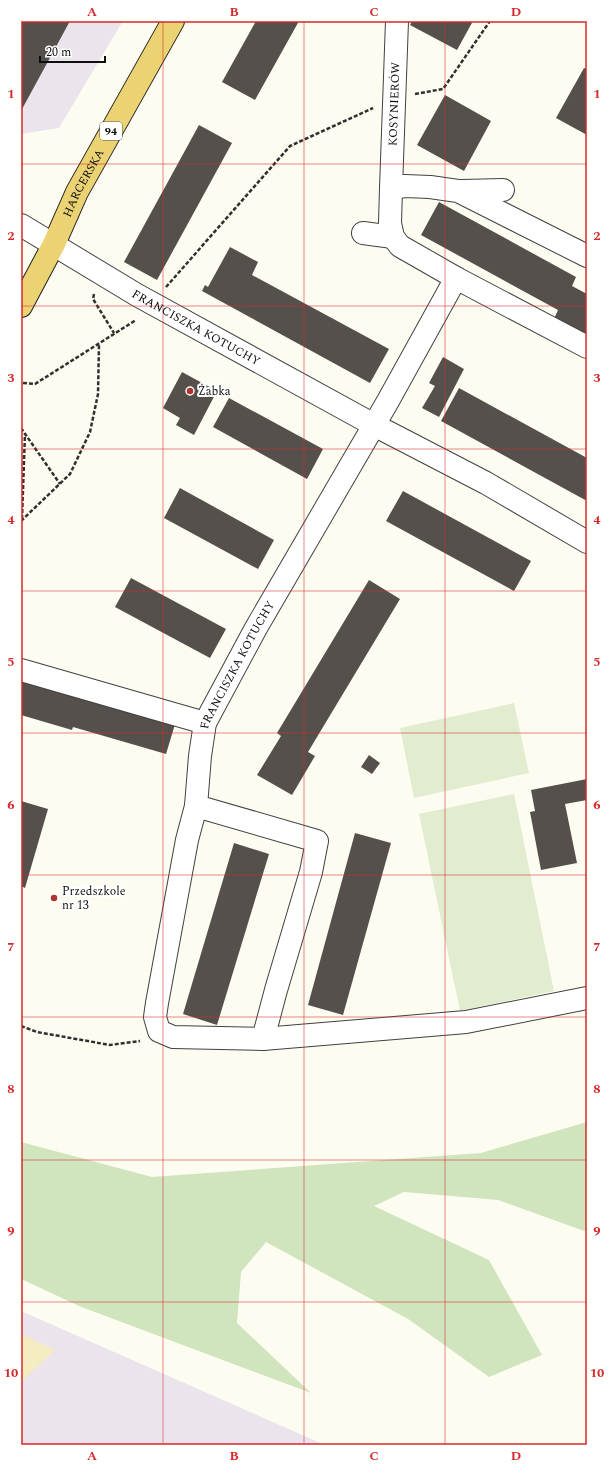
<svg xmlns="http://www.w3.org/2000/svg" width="608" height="1466" font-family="Spectral,serif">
	<rect width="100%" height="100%" fill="#fdfcf1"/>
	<path fill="#ebe4ec" d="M21,21H123L59,128L21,134Z
		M21,1311L325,1445H21Z"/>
	<path fill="#d0e5bd" d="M587,1122V1232L498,1200L404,1192L374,1206L489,1260L542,1355L489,1377L408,1319L266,1242L241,1272L237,1323L311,1393L79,1306L21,1279V1142L152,1177L481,1153Z"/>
	<path fill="#f5ecc2" d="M21,1334L55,1350L21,1382Z"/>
	<path fill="#e1edce" d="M514,703L529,773L414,798L400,728Z
		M514,794L554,991L460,1011L419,814Z"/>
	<path fill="#56504c" d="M21,21H70L21,111Z
		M256,21H299L255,100L222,82Z
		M412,21H473L457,50L410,25Z
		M584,68L587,69V135L556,118Z
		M445,95L491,121L464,171L417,145Z
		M199,125L232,143L157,280L124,262Z
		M439,202L576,277L572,286L587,294V337L554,319L558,310L421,235Z
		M230,247L258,262L252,275L389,349L370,383L202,291L205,285L208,287Z
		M443,357L464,369L439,417L422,408L435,386L429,383Z
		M182,372L217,391L194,435L176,425L180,418L163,408Z
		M459,388L587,458V501L441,421Z
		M229,398L323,449L307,479L213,427Z
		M180,488L274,540L258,569L164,518Z
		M403,491L531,561L514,591L386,521Z
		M131,578L226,629L210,658L115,607Z
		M369,580L400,599L308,752L315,756L292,795L257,775L281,736L277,733Z
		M21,680L176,721L166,754L73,727L72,730L21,715Z
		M369,755L380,763L372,774L361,767Z
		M587,779V800L565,804L577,863L541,870L530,812L535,811L531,790Z
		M21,801L48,809L25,888L21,886Z
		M355,833L391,843L343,1015L308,1005Z
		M234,843L269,854L217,1025L183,1014Z"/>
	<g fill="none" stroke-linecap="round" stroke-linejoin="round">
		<defs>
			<g id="minor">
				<path d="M391,188L405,186L430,187L458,191L587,256"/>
				<path d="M462,191L503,190"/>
				<path id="s1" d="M21,225L137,295L374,425L486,483L587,542"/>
				<path d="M363,233L393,237"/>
				<path d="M456,278L587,347"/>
				<path d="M21,670L205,723"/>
				<path d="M196,806L187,840L157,1003L155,1017L159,1031L173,1037L263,1039L466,1022L587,998"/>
				<path id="s2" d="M263,1039L276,990L311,872L317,841L196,806L200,756L205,723L256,628L388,401L456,278L400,246L393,237L390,223L391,188L397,21"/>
			</g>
			<g id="major">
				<path id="s3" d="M21,306L54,244L77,192L173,21"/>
			</g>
		</defs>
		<use href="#minor" stroke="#414141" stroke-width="24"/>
		<use href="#major" stroke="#1f1f1f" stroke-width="24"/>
		<path stroke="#303030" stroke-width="2.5" stroke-dasharray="4 2" stroke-linecap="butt" d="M415,94L443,89L490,21
			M166,287L290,146L373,108
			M94,294L93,299L114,333
			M23,383L35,384L136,320
			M21,428L60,484
			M22,519L25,433
			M21,521L70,474L90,432L98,394L99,344
			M21,1026L37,1032L110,1045L140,1041"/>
		<use href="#minor" stroke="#fff" stroke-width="22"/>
		<use href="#major" stroke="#ebd374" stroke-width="22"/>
	</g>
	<path fill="none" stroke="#d62828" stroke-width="1" stroke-opacity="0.55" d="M163,21V1445M304,21V1445M445,21V1445M21,164H587M21,306H587M21,449H587M21,591H587M21,733H587M21,875H587M21,1017H587M21,1160H587M21,1302H587"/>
	<g fill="#b03434" stroke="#fff" stroke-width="1.5">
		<circle cx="190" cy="391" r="4"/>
		<circle cx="54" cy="898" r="4"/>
	</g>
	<g text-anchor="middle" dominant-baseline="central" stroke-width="4" stroke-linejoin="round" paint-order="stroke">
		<rect fill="#fff" stroke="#565656" stroke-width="1" x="100" y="122" width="22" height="18" rx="3"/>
		<g font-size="11" font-weight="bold" fill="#0e0e0e">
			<text x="111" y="131">94</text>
		</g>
		<g font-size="12" fill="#0e0e0e" stroke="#fff">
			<text stroke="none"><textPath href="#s2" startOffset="1135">KOSYNIERÓW</textPath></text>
			<text stroke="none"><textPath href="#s3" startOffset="138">HARCERSKA</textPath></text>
			<text stroke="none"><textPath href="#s1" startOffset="203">FRANCISZKA KOTUCHY</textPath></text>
			<text stroke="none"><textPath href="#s2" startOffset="481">FRANCISZKA KOTUCHY</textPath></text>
		</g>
		<g font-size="12" fill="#0e0e0e" stroke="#fff" text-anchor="start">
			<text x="198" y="391">Żabka</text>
			<text x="62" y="891">Przedszkole<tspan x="62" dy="14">nr 13</tspan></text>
		</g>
	</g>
	<rect width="608" height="1466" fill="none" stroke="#ffffff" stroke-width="44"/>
	<path d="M40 56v6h65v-6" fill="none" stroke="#0e0e0e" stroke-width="2"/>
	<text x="46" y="56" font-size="12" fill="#0e0e0e" stroke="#ffffff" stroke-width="3" paint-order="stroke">20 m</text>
	<rect x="22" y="22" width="564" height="1422" fill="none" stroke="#d62828" stroke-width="1.5"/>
	<g font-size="13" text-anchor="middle" font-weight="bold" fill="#d62828">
		<text x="92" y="16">A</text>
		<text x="234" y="16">B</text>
		<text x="374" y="16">C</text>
		<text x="516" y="16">D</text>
		<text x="11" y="98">1</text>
		<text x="597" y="98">1</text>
		<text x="11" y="240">2</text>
		<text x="597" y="240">2</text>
		<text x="11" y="382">3</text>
		<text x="597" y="382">3</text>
		<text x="11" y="524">4</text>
		<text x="597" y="524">4</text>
		<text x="11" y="666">5</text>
		<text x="597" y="666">5</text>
		<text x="11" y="809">6</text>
		<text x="597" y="809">6</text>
		<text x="11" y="951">7</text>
		<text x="597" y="951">7</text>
		<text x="11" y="1093">8</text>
		<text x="597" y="1093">8</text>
		<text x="11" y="1235">9</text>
		<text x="597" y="1235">9</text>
		<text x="11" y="1377">10</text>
		<text x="597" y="1377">10</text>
		<text x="92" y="1460">A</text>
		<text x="234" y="1460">B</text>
		<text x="374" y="1460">C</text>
		<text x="516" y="1460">D</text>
	</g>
</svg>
